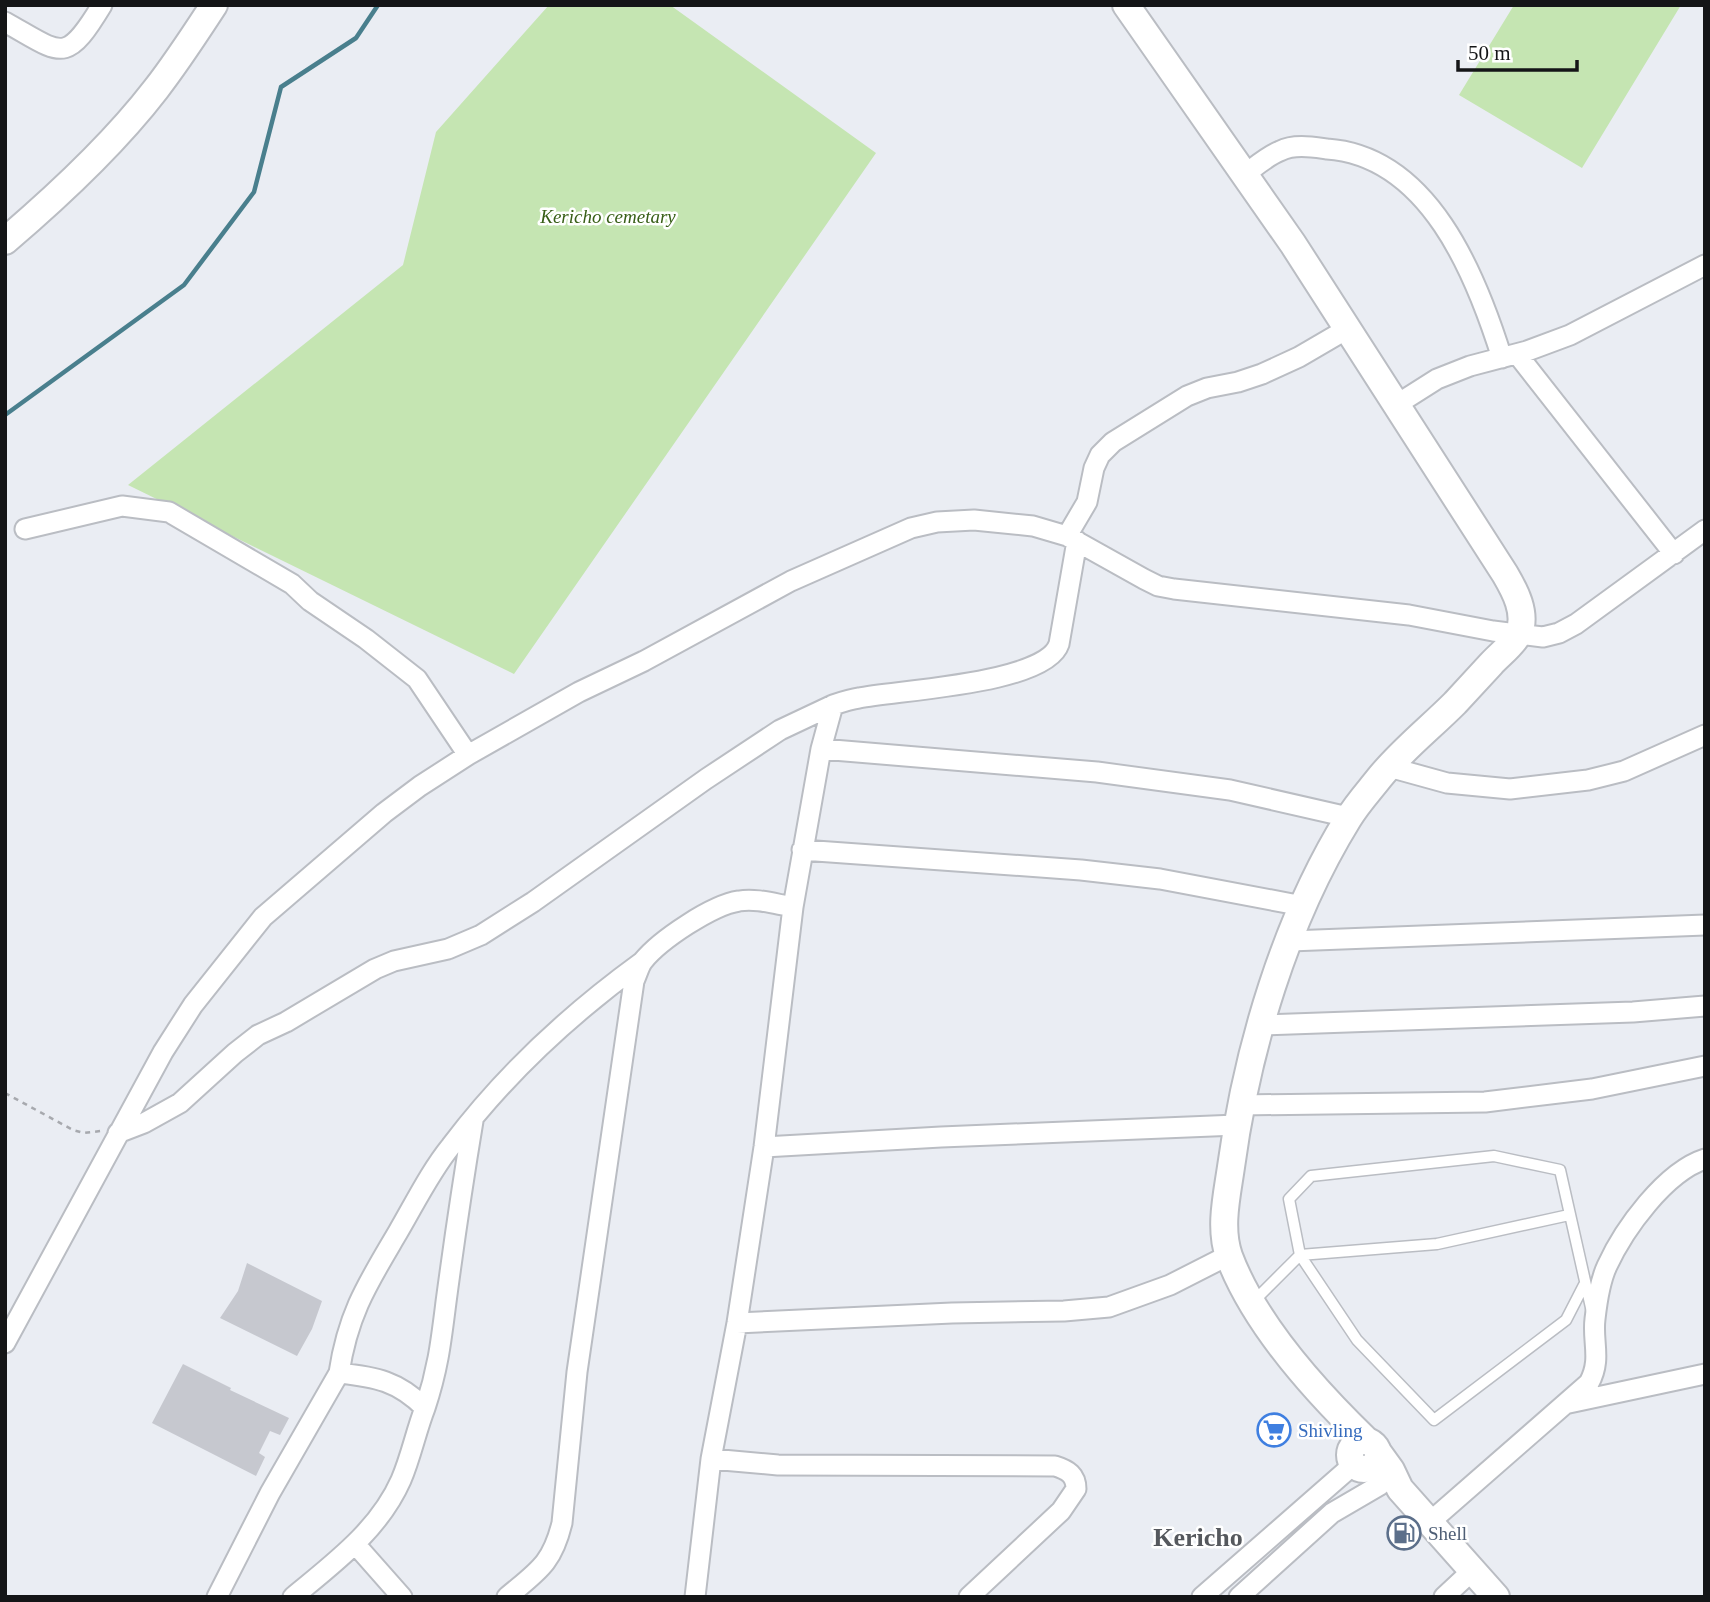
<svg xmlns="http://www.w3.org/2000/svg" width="1710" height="1602" font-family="'Times New Roman',serif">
	<rect width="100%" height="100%" fill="#eaedf3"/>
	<path fill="#c5e5b2" d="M549,5H670L876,153L514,674L128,485L403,265L436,132Z
		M1514,5H1681L1582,168L1459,95Z"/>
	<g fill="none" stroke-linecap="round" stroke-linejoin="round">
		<path stroke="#497f8d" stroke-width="4.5" d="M5,415L184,285L254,192L281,87L356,38L378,5"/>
	</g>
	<path fill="#c6c8cf" d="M247,1263L322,1301L312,1329L297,1356L220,1318L238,1291Z
		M183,1364L231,1388L230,1390L289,1418L280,1435L270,1431L259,1453L265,1457L256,1476L152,1423Z"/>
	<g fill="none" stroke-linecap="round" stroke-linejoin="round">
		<defs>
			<path id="lane" d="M1584,1285L1566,1320L1434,1420L1357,1340L1300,1255L1289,1199L1311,1176L1494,1156L1560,1170L1592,1312
				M1252,1303L1300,1255L1437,1244L1569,1215"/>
			<path id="street" d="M5,22C62,54 65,66 102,5
				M1244,175C1255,167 1267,156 1280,151C1294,144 1312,147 1327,149C1429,156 1476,275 1502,358
				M1517,354L1674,554
				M1396,405L1437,379L1470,366L1527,351L1570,335L1705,265
				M25,529L122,506L169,512L292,584L310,601L366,639L417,679L468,755
				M1067,536L1087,502L1094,468L1100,455L1113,442L1187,396L1207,388L1238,382L1262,374L1299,357L1347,329
				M821,749L1097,772L1230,790L1348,817
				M1389,767L1447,783L1510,789L1588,780L1624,771L1705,735
				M802,850L1081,870L1160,879L1303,906
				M793,907L821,749L833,705C842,702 851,699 859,698C898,690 1046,684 1059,644L1077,541
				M1290,941L1705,925
				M1260,1025L1633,1012L1705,1006
				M1240,1105L1485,1102L1592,1089L1705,1066
				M118,1133L144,1123L180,1103L235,1053L258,1035L286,1022L375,969L394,961L448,949L481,935L533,902L706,779L780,730L833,705
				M764,1147L941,1137L1237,1125
				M737,1323L952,1313L1064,1311L1109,1307L1170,1285L1229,1255
				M5,1343L163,1052L193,1005L263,917L384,813L420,786L468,755L579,692L644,661L791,581L911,528L937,522L974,520L1033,526L1067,536L1144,579L1158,586L1174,589L1409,615L1493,631L1543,637L1559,633L1576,624L1705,530
				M339,1373C348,1313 368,1283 398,1232C415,1203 430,1172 451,1146C505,1074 569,1015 642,962
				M1569,1403L1705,1374
				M425,1408C438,1369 441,1342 446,1302C454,1242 463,1181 473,1121
				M711,1459L778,1465L1055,1466C1068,1470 1076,1475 1076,1489L1061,1511L969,1597
				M1430,1522L1589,1383C1602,1359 1592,1342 1595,1319C1597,1301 1600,1281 1607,1266C1624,1229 1665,1172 1705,1159
				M356,1545L402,1597
				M217,1597L270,1493L339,1373C376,1377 398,1381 425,1408C416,1431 411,1457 401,1480C379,1530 334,1563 293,1597
				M507,1597C538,1571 552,1564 562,1523L577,1372L634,981C637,975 639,966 643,961C660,940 712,905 739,901C756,898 775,904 793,907L764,1147L737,1323L711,1459L695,1597
				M1202,1597L1353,1465
				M1239,1597L1332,1513L1380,1485
				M1444,1597L1473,1570"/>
			<path id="secondary" d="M1126,5L1293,244L1505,574C1515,591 1527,613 1519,633C1514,644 1499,655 1491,664C1479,677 1467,690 1455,703C1430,728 1402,750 1380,777C1369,791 1357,804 1348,819C1285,921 1247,1049 1231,1167C1227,1195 1219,1228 1229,1256C1254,1323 1316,1392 1367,1441
				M5,241C59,195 113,145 156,89C177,62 195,34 214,5
				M1350 1455a14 14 0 1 1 28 0a14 14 0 1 1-28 0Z
				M1378,1452L1391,1470L1400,1489L1496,1597"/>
		</defs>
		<use href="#lane" stroke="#babdc3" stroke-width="13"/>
		<use href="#street" stroke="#babdc3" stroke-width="23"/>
		<use href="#secondary" stroke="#babdc3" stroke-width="30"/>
		<path stroke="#a7a9ae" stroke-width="2.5" stroke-dasharray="5 5" stroke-linecap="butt" d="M5,1093L73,1130L84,1133L101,1131"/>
		<use href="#lane" stroke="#fff" stroke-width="10"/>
		<use href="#street" stroke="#fff" stroke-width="19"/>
		<use href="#secondary" stroke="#fff" stroke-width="26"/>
	</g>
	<defs>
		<symbol id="supermarket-ring" viewBox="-11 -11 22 22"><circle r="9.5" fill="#fff" stroke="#3f7fe0" stroke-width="1.5"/><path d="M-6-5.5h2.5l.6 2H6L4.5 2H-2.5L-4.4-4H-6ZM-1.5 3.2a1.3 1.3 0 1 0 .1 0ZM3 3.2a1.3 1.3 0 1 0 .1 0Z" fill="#3f7fe0"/></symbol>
		<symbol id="fuel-ring" viewBox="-11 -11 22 22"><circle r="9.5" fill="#fff" stroke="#5c6f8a" stroke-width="1.5"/><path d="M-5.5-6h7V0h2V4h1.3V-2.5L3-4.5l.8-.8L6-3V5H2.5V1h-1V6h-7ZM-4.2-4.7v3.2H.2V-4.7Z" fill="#5c6f8a"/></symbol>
	</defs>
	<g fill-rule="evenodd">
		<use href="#supermarket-ring" x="1255" y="1411" width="38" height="38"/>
		<use href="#fuel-ring" x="1385" y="1514" width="38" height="38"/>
	</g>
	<g text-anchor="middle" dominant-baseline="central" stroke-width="5" stroke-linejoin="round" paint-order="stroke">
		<g font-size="19" font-style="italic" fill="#375e16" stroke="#fff">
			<text x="608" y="216">Kericho cemetary</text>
		</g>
		<g font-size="19" fill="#366cbe" stroke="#fff" text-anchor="start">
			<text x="1298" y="1430">Shivling</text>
		</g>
		<g font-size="19" fill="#4e5e75" stroke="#fff" text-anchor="start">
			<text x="1428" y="1533">Shell</text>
		</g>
		<g font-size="26" font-weight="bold" fill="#55585d" stroke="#fff">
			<text x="1198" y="1537">Kericho</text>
		</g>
	</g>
	<rect width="1710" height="1602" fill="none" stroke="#141517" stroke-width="14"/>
	<path d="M1458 60v10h119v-10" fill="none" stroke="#141517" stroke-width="3.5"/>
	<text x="1468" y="60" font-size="21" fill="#141517" stroke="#ffffff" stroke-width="5" paint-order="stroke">50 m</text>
</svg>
